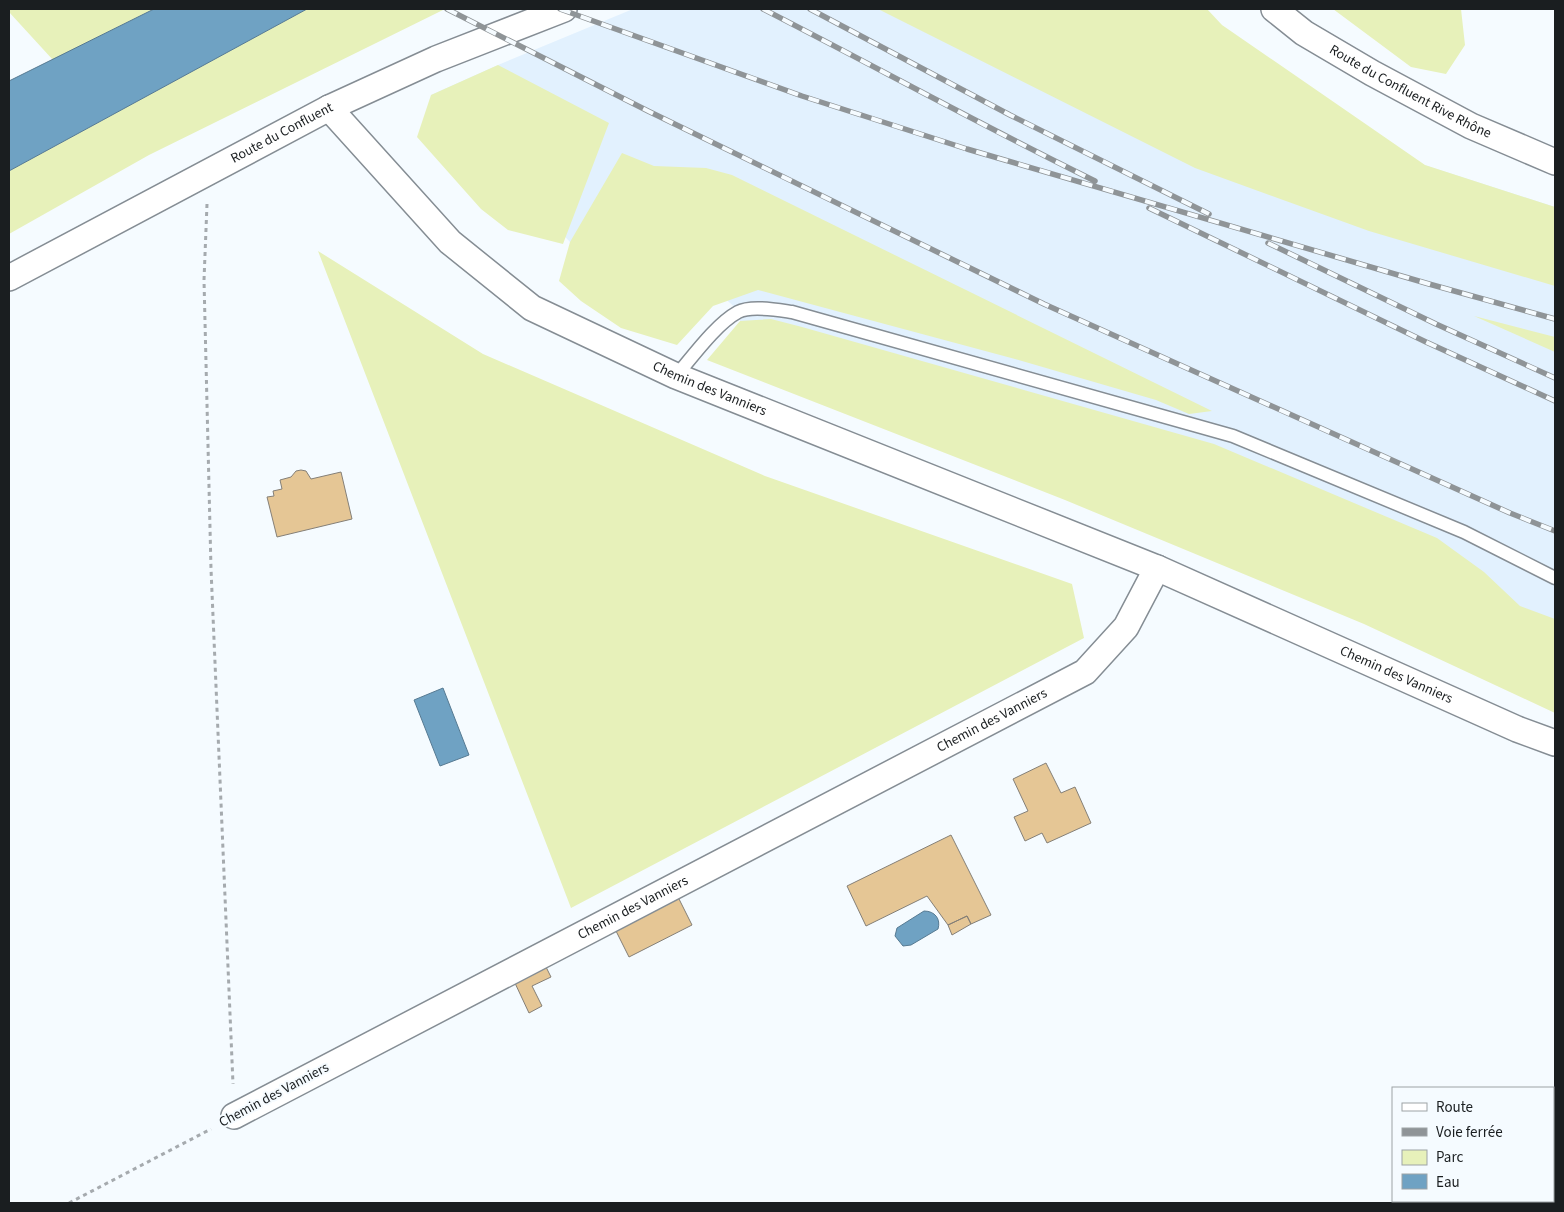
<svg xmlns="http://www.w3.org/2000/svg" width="1564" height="1212" font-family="'Source Sans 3',sans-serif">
	<rect width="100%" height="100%" fill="#f5fbff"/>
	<path fill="#e2f1fe" d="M633,9H940L1555,207V674L762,337L740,321L739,311L682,260L570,242L431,95L498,65Z"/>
	<path fill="#e7f1ba" d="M9,9H154L53,60L9,12Z
		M307,9H445L149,155L9,234V171Z
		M878,9H1207L1222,25L1425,165L1555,207V286L1369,231L1195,168Z
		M1333,9H1461L1465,45L1446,74L1411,67Z
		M498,65L609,123L563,244L508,230L481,209L417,137L431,95Z
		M622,153L654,166L706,168L732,175L1212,411L1189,414L1156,400L1015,359L758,290L713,306L677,345L621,328L581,301L559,281L570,242Z
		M318,251L483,354L765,476L1072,584L1084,638L571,908Z
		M1474,316L1555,337V352Z
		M771,319L802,327L1214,444L1437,538L1484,572L1520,606L1555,619V713L1364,624L1065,500L707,360L740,321Z"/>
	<path fill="#6fa2c3" stroke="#567a92" d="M154,9H307L9,171V81Z
		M443,688L469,755L440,766L414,700Z
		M924,911C935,911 941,919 938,929L911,945L903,946L895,936L897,928Z"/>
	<path fill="#e5c695" stroke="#847f77" d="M301,470L306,471L311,479L341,472L352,519L277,537L267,497L274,496L273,491L282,489L280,480L291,477L296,471Z
		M1046,763L1061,793L1075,787L1091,823L1047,843L1042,833L1025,841L1014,817L1028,811L1013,779Z
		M951,835L991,915L971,924L967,916L948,925L927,896L866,926L847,886Z
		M678,897L692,925L629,957L615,929Z
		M967,916L971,924L952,935L948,925Z
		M545,965L551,977L532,986L542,1006L529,1013L514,981Z"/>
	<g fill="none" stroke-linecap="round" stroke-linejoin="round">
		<defs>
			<path id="service" d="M676,376C693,356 716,324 738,312C751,305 778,310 792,312L1233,436L1464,532L1555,578"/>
			<g id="minor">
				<path id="s1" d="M1274,9L1304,33L1372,73L1471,126L1555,162"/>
				<path id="s2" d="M329,108L450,242L532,308L676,376L1157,568L1517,729L1555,743"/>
				<path id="s3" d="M9,278L329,108L436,59L564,9"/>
				<path id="s4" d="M234,1116L1085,672L1126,627L1157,568"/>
			</g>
		</defs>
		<use href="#service" stroke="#858d94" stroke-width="15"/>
		<use href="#minor" stroke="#858d94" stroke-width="28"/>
		<path stroke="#a5aaae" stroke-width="3" stroke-dasharray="4 4" stroke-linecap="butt" d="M207,204L204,280L211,569L233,1084
			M69,1203L211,1129"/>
		<use href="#service" stroke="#fff" stroke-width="12"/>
		<use href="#minor" stroke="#fff" stroke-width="25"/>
		<defs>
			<path id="rail" d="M447,9L648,111L1044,304L1510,513L1555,531
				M560,9L802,96L967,149L1429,284L1555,319
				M763,9C874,66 983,126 1095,181
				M810,9L1010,115L1209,214
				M1149,208L1426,342L1555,401
				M1268,243L1436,324L1555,378"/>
		</defs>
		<use href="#rail" stroke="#8f9497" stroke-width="5.5"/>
		<use href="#rail" stroke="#f5fbff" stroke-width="4" stroke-dasharray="11" stroke-linecap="butt"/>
	</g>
	<g text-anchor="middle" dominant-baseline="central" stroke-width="4" stroke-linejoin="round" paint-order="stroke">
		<g font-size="14" fill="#1a1e20" stroke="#f5fbff">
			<text stroke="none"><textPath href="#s1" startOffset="160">Route du Confluent Rive Rhône</textPath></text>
			<text stroke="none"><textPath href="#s3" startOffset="309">Route du Confluent</textPath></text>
			<text stroke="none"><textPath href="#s2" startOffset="481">Chemin des Vanniers</textPath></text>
			<text stroke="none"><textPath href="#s2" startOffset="1225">Chemin des Vanniers</textPath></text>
			<text stroke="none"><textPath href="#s4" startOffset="855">Chemin des Vanniers</textPath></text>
			<text stroke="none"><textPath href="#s4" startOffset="450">Chemin des Vanniers</textPath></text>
			<text transform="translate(274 1095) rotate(-28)">Chemin des Vanniers</text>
		</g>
	</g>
	<rect width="1564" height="1212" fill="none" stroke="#1a1e20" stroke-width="20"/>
	<rect x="1392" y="1087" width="162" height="115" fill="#f5fbff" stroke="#9da3a6"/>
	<rect x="1402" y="1103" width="25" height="8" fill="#ffffff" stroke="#9da3a6"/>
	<text x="1436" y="1112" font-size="15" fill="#1a1e20">Route</text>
	<rect x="1402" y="1128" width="25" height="8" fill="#8f9497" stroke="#9da3a6"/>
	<text x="1436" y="1137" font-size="15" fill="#1a1e20">Voie ferrée</text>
	<rect x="1402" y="1150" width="25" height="15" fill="#e7f1ba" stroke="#9da3a6"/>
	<text x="1436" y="1162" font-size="15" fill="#1a1e20">Parc</text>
	<rect x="1402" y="1174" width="25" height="15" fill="#6fa2c3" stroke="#9da3a6"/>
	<text x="1436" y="1187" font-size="15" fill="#1a1e20">Eau</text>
</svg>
